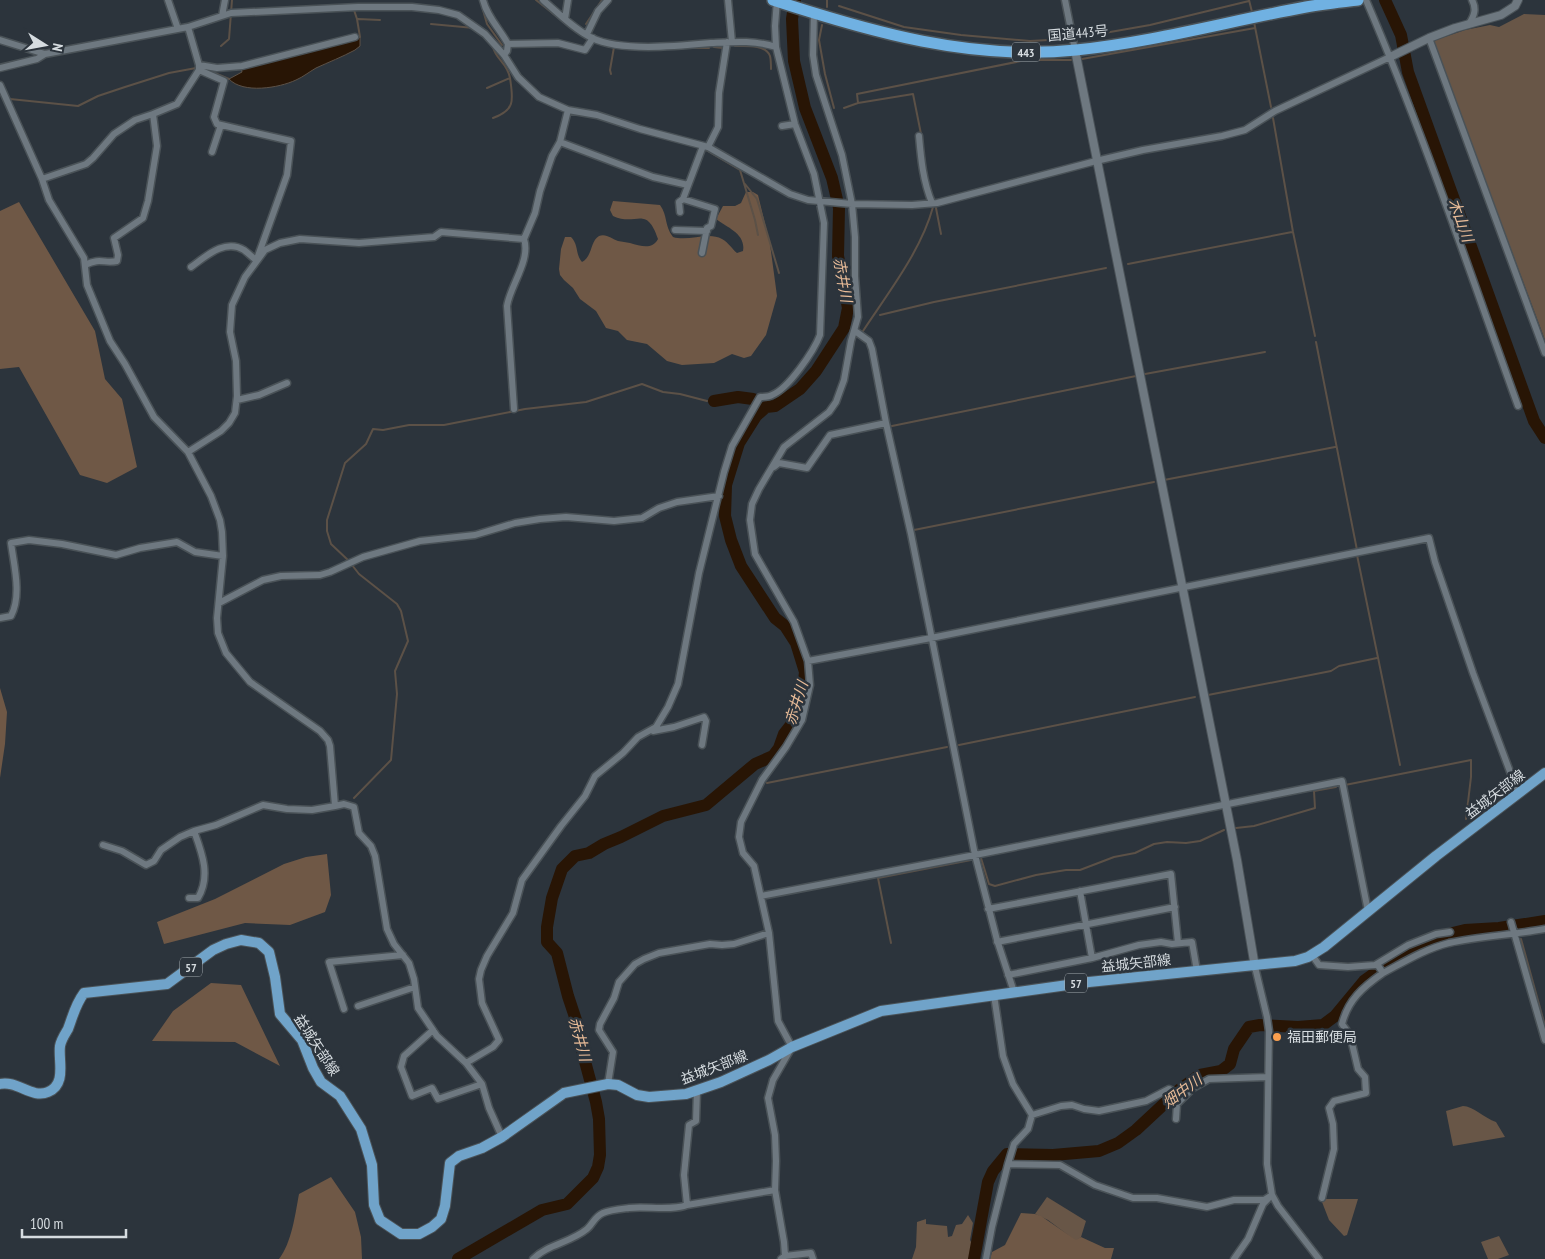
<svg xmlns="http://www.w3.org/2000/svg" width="1545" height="1259" font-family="'PT Sans Narrow','Noto Sans JP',sans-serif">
	<rect width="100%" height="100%" fill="#2c343c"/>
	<path fill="#685647" d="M1524,14L1545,15V340L1433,41L1465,30L1490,25L1499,27Z
		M1463,1106C1473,1106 1484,1118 1496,1122L1505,1137L1453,1146L1446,1111Z
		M1047,1197L1086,1221L1081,1237L1076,1241L1048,1220L1035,1214Z
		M1325,1199H1358L1347,1235L1344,1236L1329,1220L1322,1202Z
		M968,1215L973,1223L970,1240L974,1248L972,1259H912L916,1247L917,1222L926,1219V1224L947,1226L948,1237L952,1236L956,1225L962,1224Z
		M1499,1236L1509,1255L1498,1259H1488L1481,1242Z"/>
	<path fill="#6f5846" d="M746,192H753L758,195L770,244L777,296L766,335L751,356L744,358L732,354L714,363L682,365L667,361L647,344L627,340L618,331L606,328L596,311L580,299L573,288L564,280L560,275L559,269L561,249L565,237H571C579,245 575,254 582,262C593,256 590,241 599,236C606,233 612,239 618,241C622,242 626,242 630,243C641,246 652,250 658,239C646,204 637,227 613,216L610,210L613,201L660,205C668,216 664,225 673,237C689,242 708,231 722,239C729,243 732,249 737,253L743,251C746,234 728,228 716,219L723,206H735L741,203Z
		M19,202L95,331L105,379L122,399L137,467L107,483L80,475L19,367L0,369V211Z
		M0,688L7,712L5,744L0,778Z
		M327,854L331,895L325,912L290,925L245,923L164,944L157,922L215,899L284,864L306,857Z
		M211,983L241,985L280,1066L235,1042L152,1041L173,1011Z
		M331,1177L355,1212L361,1237L362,1259H279C292,1242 295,1215 299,1194Z
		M1021,1213L1035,1214L1041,1216L1076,1240L1081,1237L1105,1248H1114L1111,1259H990L992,1252L1005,1245Z"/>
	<path fill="#281505" stroke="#5c5147" d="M360,37V46L355,50C342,57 329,62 316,68C309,72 303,77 296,80C279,88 243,94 229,79L242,72L241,68Z"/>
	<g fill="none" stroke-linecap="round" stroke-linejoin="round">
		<path stroke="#5c5147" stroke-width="2" d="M536,0L570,27
			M1249,0L1252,12
			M839,6L904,27L961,35L1030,41L1067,39
			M827,7V0
			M354,10L357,19L360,37
			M483,10L487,24L502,45
			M358,19L380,20
			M1254,22L1271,107
			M431,24L474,28
			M586,24L602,0
			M822,25L819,40L825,74L834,108
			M1076,38L1150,25L1249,1
			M221,46L229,39L232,0
			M735,46C745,46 766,44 770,56C771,60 771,65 771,69
			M714,47L723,48
			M691,48H709
			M1082,59L1255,28
			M210,71L229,79
			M611,74L610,70L614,47
			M487,88L510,78C507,62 496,60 493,47
			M10,99L78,106L98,96L125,87L169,73L196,68
			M858,103L913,94L921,134
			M844,108L858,103L857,94L1026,60H1071
			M493,118C516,110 513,99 510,78
			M1273,118L1293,232L1315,336
			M706,150L740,170L755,220L758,235
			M745,184L757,199L779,273
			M936,208L941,234
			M1128,264L1292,232
			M880,315L934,302L1106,268
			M863,331C888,293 921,251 933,207
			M1316,342L1357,550
			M1145,374L1265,352
			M892,426L1136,376
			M1164,480L1335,447
			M914,530L1154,482
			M1357,555L1400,765
			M349,561L331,544L327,531V520L345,463L366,444L373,429L383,430L409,425H444L525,409L586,402L642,384L663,392L680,394L707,401
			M352,565L359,574L397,604L401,611L408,641L395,671L397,694L391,760L354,798
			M1208,695L1331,671L1339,666L1377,658
			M959,745L1195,697
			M767,783L947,747
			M1345,785L1471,760V777L1466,819
			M1236,828L1254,826L1315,808L1314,791L1336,787
			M981,858L989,884L995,886L1036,875L1066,870H1080L1114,857L1135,853L1154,844L1167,842L1186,843L1200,841L1224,830
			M1521,939L1545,1026
			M891,943L878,878L971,860"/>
		<path stroke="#281505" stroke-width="12" d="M1385,0L1401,35L1408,72L1534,421L1545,438
			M714,401L738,397L753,399
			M458,1259L542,1210L567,1204L593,1178L598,1167L600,1155L599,1119L596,1102L583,1054L577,1023L568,996L557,953L547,942V927L552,898L562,869L575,856L589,853L604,844L621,837L663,816L706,805L755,764L773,756L779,748L784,734L791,725L803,691L805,672L796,643L785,626L775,618L741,566L731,540L725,516L726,485L739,443L756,416L766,407L775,406L800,389L816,371L844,328L848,308L838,256L839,208L832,178L805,108L794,61L792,19L795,0
			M974,1259L988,1182L993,1171L1007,1154L1053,1155L1099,1151L1118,1143L1136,1130L1179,1090L1200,1075L1221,1071L1230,1064L1234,1049L1249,1027L1260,1025L1298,1027L1323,1025L1335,1016L1364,981L1392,961L1432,938L1465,930L1499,928L1545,921"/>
		<defs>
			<path id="minor" d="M168,0L178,29
				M483,0C487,17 500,29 508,44
				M543,0C558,13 574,29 592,38C621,52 679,46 711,43C732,42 755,40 776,47
				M728,0L732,42
				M1065,0L1075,50
				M1366,0C1423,133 1469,270 1518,406
				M222,16L225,0
				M565,19L568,0
				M1469,24C1474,16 1477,9 1472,0
				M587,34L598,11L608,0
				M1429,38L1545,353
				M0,40L45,54L188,27L231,13L358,7H412L439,10L458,15L485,34L504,55L518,77L539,97L568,110L597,115L640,129L708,147L790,194L808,200L852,204L912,205L937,203L1096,161L1143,150L1222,136L1245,130L1275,111L1390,57
				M504,55L507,51L508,44L558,43L585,50L593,38
				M199,65L217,68L242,66L355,37
				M0,68L37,59L45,54
				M199,70L224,81L214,117L217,124L291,141L287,175L258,256
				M0,85L42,179L49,200L84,258L87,285L110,341L125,364L154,417L188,452L211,496L220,520L222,532L223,556L217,618L218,633L226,653L250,682L320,731L328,740L330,746L335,806L344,804L354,807L359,833L371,846L375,856L387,929L394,944L409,963L414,979L418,1008L437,1036L466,1063L482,1084L489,1108L502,1137
				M782,126L795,124
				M919,136C921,159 923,181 932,203
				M560,142L653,177L688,185
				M708,147L718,127L719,93L727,42
				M212,152L221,125
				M42,179L86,164L93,158L114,134L135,120L153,114
				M683,199L715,209L711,226L707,228L702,253
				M680,212L679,202L683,199L703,146
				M675,230L707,231
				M85,265C101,257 104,264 117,261L118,255L114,238L143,218L148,201L157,146L153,114L177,104L199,70V65L188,27
				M191,267C205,257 225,238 244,250C248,253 252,257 256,260
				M855,331L869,341L872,349L886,423L911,534L975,855L997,940L1014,992
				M237,400L259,395L287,383
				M514,409L507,306C510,286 531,260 524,239
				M188,452L221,431L229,423L235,413L237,396L236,361L230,332L232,305L245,277L265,250L280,243L300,239L359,243L434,237L441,232L524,239L535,213L540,191L552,156L560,142L568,110
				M774,467L779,463L807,468L830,435L886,423
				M219,603L263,580L281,576L320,575L330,572L363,557L420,541L475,535L515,523L540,519L566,517L614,521L642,518L659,508L677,502L719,496
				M0,618L11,616C22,595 14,566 11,543L29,540L62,544L116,555L140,548L177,542L195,552L223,556
				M808,661L931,638L1429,538L1435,562L1473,673L1518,793
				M653,731L674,727L704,717L706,721L702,745
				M103,845L122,851L146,865L154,861L161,850L180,837L194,831L216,825L263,805L287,809L312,810L335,806
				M1080,891L1092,958
				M761,896L975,855L1342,781L1368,911
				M189,898H198C211,876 202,853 194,831
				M988,909L1171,874L1178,943
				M1511,922L1545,1040
				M997,942L1175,907
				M1312,955L1319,965L1348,967L1375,965L1408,945L1436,934L1450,932
				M1255,967L1267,1017L1269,1031L1267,1164L1272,1195L1278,1206L1319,1259
				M1383,973C1404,962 1425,949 1449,943C1481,936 1513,935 1545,929
				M1008,975L1092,958L1139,945L1161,942L1172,944L1192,942L1197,971
				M358,1006L415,987
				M344,1009L329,962L403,955
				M433,1030L404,1056L401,1067L412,1096L432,1088L438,1099L482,1084
				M466,1063L493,1047L499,1040L482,1003L479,979L481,970L487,956L513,913L522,880L561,826L585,796L595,776L623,753L638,737L656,727L668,707L678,684L699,573L724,472L732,446L760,397C764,397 769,397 772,395C788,389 814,351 820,335L824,223L814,174L795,124L776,47L775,26L777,0
				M608,1084L613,1052L599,1030L600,1024L614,998L619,982L635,964L644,959L659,953L710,944L722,945L734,944L769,933
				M1032,1115L1061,1106L1072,1105L1084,1109L1099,1111L1146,1101L1169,1089L1173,1091L1180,1100
				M1176,1119L1177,1104L1193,1088L1209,1079L1268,1077
				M1008,1164L1060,1165L1095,1185L1133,1198H1157L1207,1207L1234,1200H1264L1272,1195
				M1322,1198L1334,1149L1333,1124L1329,1108L1334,1101L1366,1093L1365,1077L1358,1069L1350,1035L1342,1024C1348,1000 1363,987 1383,973L1377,964
				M687,1205L684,1175L689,1125L696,1121L697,1091
				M785,1256L784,1242L775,1190L776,1161L775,1135L768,1098L773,1080L792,1047L778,1021L769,933L754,866L743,853L739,837L741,822L762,780L786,747L802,720L810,685L808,661L794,622L755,554L750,520L752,504L759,489L784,447L829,412L836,402L844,380L851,341L858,317L855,276V237L852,204L842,155L816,75L813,55L814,12
				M533,1259C548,1244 570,1243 587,1229C593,1224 594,1217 603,1213C610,1210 621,1209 629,1208C646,1206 672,1211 687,1205L775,1190
				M781,1259L785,1256L811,1253L813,1259
				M986,1259L992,1227L1008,1164L1014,1144L1028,1129L1032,1115L1013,1084L1003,1056L994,995
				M1234,1259L1248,1239L1263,1204L1268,1199"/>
			<path id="tertiary" d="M1075,50L1237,860L1255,967
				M1390,57L1429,38L1455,28L1501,15L1515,6L1518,0"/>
			<path id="primary" d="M0,1084C17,1080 32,1099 48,1092C67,1084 58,1061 60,1046C61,1040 65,1034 68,1029C73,1016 75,1005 84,993L167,984L213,950L226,944L241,940L259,943L269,952L275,977L280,1014L302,1040L313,1068L321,1082L340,1096L361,1129L372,1165L374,1205L380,1220L401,1234H419L432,1227L441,1219L445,1206L450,1163L459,1156L482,1148L502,1137L564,1093L608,1084L618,1085L637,1095L649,1097L686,1094L721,1082L769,1060L792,1047L881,1011L1089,982L1295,961L1308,957L1324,947L1436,856L1545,773"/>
			<path id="trunk" d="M773,0C871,32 972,61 1076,50C1154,42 1229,21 1306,7C1323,4 1341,2 1358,0"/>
		</defs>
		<use href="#minor" stroke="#4a5257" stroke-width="9"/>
		<use href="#tertiary" stroke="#4a5257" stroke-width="10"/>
		<use href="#primary" stroke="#4a5257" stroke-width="12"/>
		<use href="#trunk" stroke="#4a5257" stroke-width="14"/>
		<use href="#minor" stroke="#6e7880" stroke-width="6"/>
		<use href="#tertiary" stroke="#6e7880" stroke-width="8"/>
		<use href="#primary" stroke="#70a3c9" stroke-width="10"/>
		<use href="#trunk" stroke="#70b1e2" stroke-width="11"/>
	</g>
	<circle fill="#fa9f4e" stroke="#2c343c" stroke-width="2" cx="1277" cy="1037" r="5"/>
	<g text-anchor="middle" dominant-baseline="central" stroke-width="5" stroke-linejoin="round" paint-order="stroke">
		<g fill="#2c343c" stroke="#a3aaaf" stroke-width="1">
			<rect x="1012" y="42.5" width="28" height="19" rx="4"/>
			<rect x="180" y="957.5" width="22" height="19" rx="4"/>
			<rect x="1065" y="973.5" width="22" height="19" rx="4"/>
		</g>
		<g font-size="12" font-weight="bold" fill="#d6dce0">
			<text x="1026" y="52">443</text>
			<text x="191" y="967">57</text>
			<text x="1076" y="983">57</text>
		</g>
		<g font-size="14" fill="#d6dce0" stroke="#2c343c">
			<text transform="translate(1078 33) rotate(-5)">国道443号</text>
			<text transform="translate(1495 794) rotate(-37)">益城矢部線</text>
			<text transform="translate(1136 963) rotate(-6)">益城矢部線</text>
			<text transform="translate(317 1045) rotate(57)">益城矢部線</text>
			<text transform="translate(714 1067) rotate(-21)">益城矢部線</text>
		</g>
		<g font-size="14" fill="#d6dce0" stroke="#2c343c" text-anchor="start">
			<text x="1287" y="1037">福田郵便局</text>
		</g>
		<g font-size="15" font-style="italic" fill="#e9bc98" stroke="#2c343c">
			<text transform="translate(1461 220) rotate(70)">木山川</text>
			<text transform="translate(843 280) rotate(80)">赤井川</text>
			<text transform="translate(796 703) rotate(-73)">赤井川</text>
			<text transform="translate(580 1039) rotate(75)">赤井川</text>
			<text transform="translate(1182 1091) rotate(-37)">畑中川</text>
		</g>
	</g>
	<g transform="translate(45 45) rotate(101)" stroke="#2c343c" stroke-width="4" paint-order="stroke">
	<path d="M0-4L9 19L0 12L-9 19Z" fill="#d6dce0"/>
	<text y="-8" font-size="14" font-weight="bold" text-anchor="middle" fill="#d6dce0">N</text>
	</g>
	<path d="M22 1229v8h104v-8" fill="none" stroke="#d6dce0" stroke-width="2.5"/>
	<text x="30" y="1229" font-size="15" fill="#d6dce0" stroke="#2c343c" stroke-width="4" paint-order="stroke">100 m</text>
</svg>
